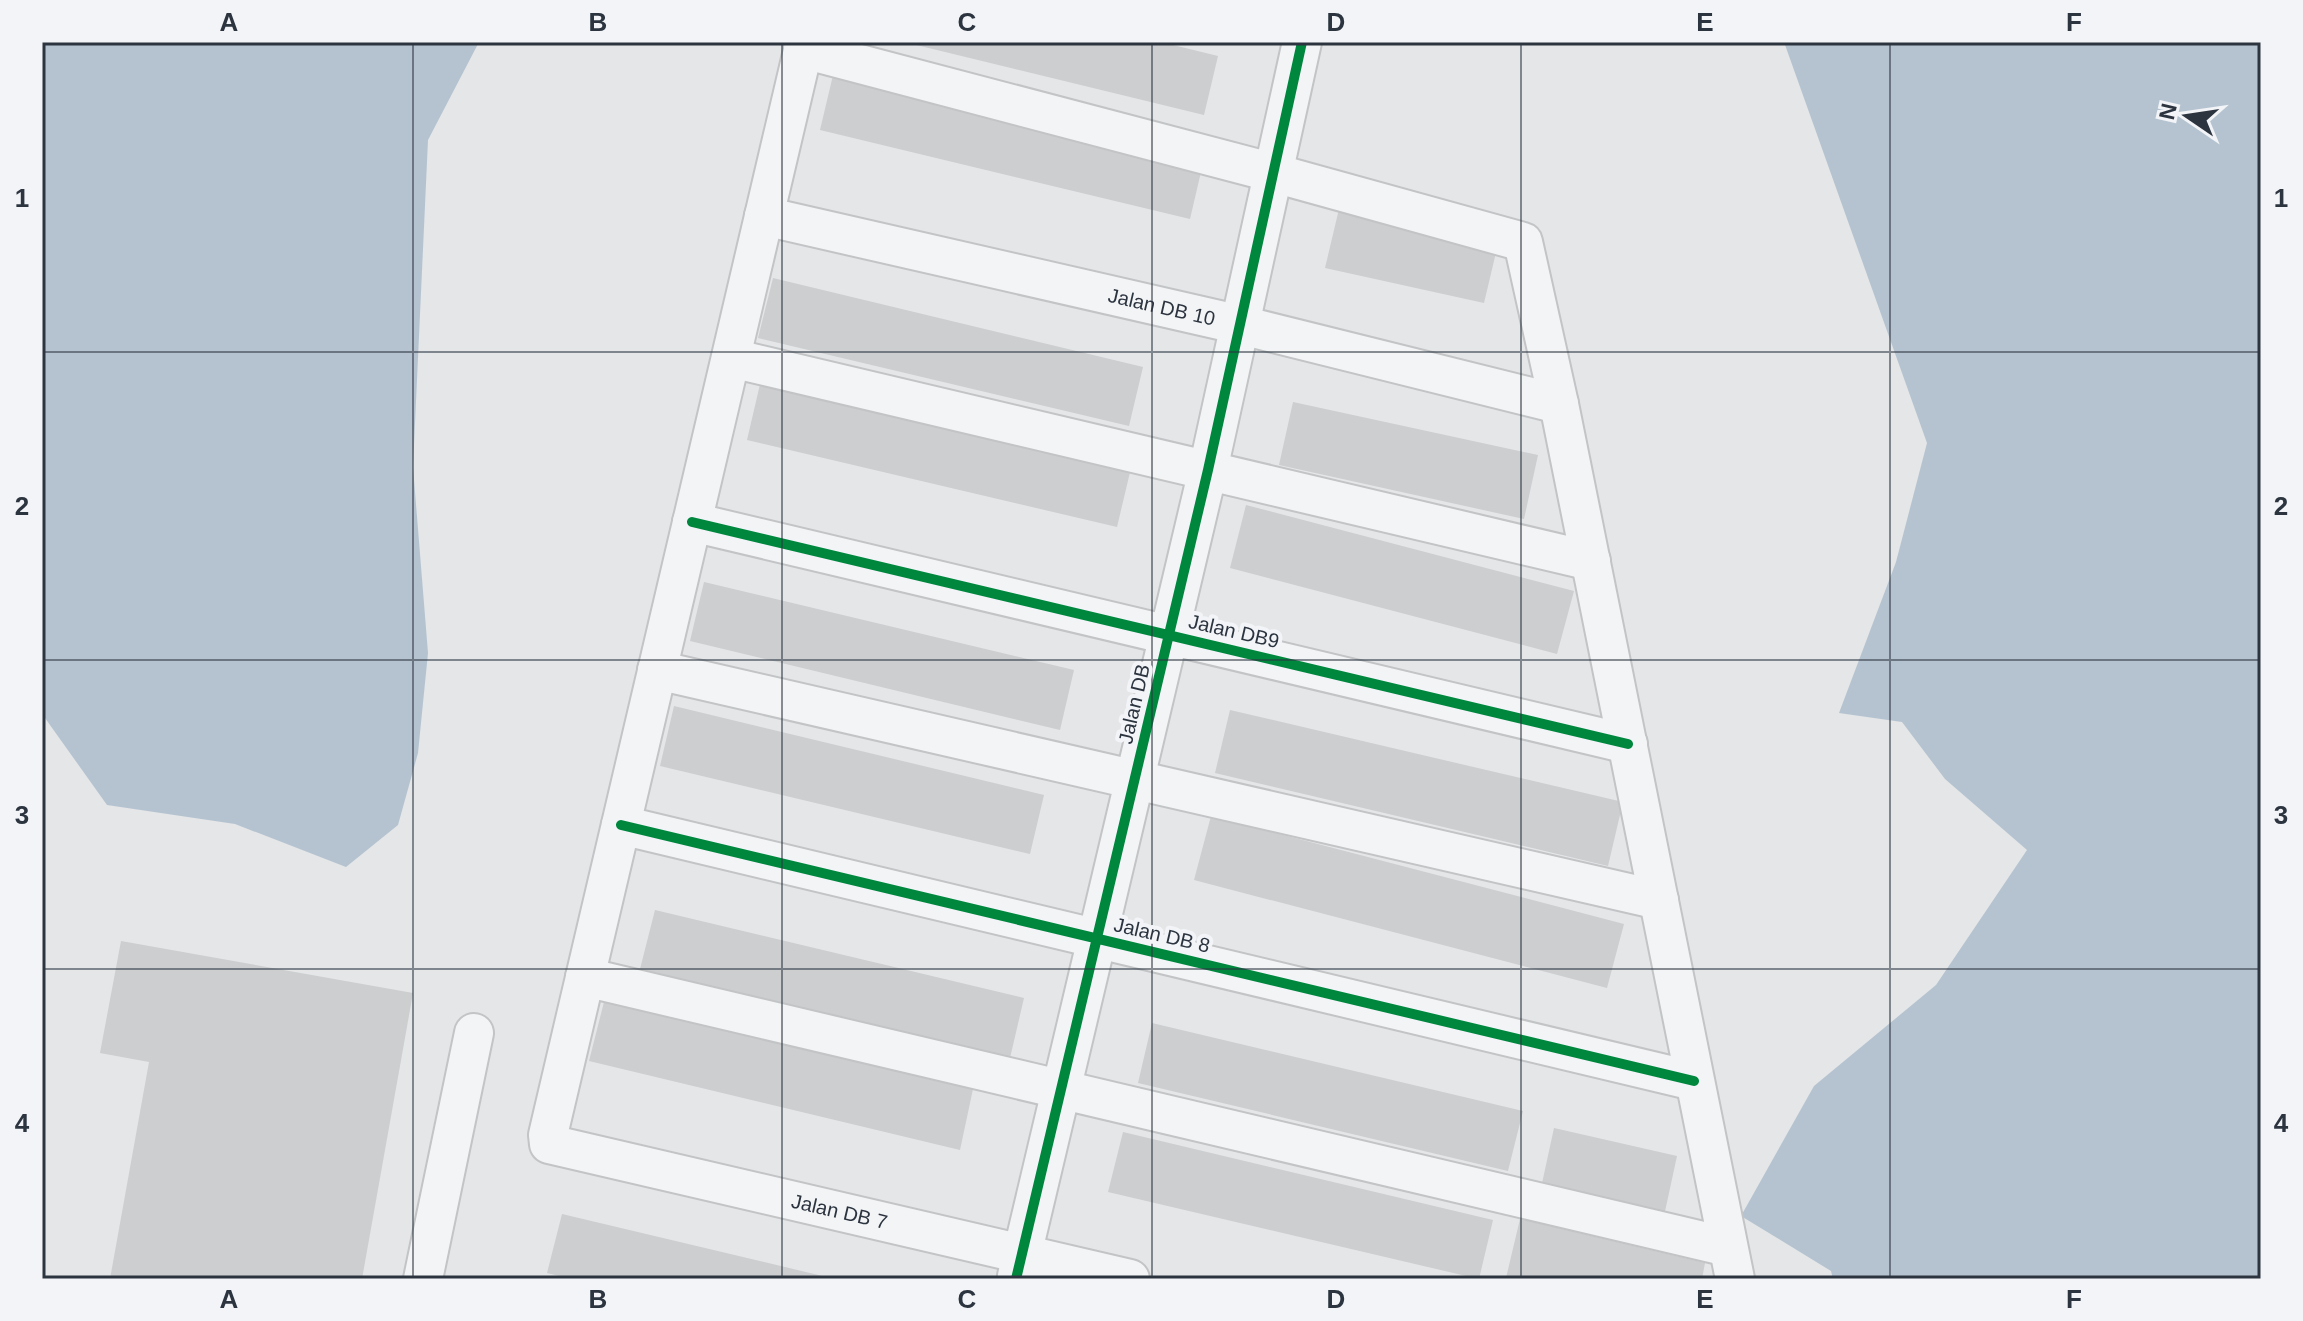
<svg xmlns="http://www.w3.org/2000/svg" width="2303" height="1321" font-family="Helvetica,sans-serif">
	<rect width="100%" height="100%" fill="#e4e6e8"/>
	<path fill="#b5c3d0" d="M42,42H479L428,140L413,467L428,653L418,753L398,825L346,867L235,824L107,805L45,718L42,709Z
		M1784,42H2261V1279H1833L1831,1271L1741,1216L1814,1086L1936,985L2027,850L1945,779L1902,722L1839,713L1896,562L1927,443Z"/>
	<path fill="#ccced0" d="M904,42H1161L1218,56L1204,115Z
		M834,71L1204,159L1190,219L820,130Z
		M1339,209L1498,244L1484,303L1325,268Z
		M773,278L1143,367L1129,426L758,338Z
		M761,380L1131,468L1117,527L747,440Z
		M1293,402L1538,455L1524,519L1279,465Z
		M1246,505L1574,591L1557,654L1230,568Z
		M704,582L1074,670L1060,730L690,641Z
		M674,706L1044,795L1030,854L660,766Z
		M1230,710L1623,802L1608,866L1215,773Z
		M1211,816L1624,924L1607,988L1194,880Z
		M655,910L1024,998L1010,1058L640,969Z
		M121,941L413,993L362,1279H110L149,1062L100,1053Z
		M604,1002L973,1089L960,1150L589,1061Z
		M1152,1023L1523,1111L1508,1171L1138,1083Z
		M1554,1128L1677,1156L1664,1216L1541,1188Z
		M1123,1132L1493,1220L1479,1279L1108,1192Z
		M562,1214L831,1278V1279H571L547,1273Z
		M1520,1219L1705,1263L1702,1279L1506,1278Z"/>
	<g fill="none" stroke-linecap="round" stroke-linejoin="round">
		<defs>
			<g id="minor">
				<path id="s1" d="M805,42L548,1135L549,1144L1130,1279"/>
				<path d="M803,49L1274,173L1523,242L1559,404L1735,1279"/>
				<path id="s2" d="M764,216L1241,325L1559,404"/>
				<path d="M731,358L1591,561"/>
				<path d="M692,522L1628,744"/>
				<path d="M657,670L1659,900"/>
				<path d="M621,825L1694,1081"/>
				<path d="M585,977L1728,1247"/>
				<path d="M1017,1276L1208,470L1302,42"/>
				<path d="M423,1279L474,1033"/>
			</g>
		</defs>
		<use href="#minor" stroke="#c2c4c6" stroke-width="42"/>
		<use href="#minor" stroke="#f3f4f5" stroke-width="38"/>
		<defs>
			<path id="cycleway" d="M692,522L1628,744
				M621,825L1694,1081
				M1016,1279L1208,470L1302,42"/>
		</defs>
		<use href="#cycleway" stroke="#f2f4f7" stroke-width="15"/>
		<use href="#cycleway" stroke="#00873e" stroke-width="10"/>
	</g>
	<path fill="none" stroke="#2c3440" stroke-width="2" stroke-opacity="0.55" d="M413,42V1279M782,42V1279M1152,42V1279M1521,42V1279M1890,42V1279M42,352H2261M42,660H2261M42,969H2261"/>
	<g text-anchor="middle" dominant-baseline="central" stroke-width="8" stroke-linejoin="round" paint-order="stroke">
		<g font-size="20" fill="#2c3440" stroke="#f2f4f7">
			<text stroke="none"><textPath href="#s2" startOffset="408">Jalan DB 10</textPath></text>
			<text transform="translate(1234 631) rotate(13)">Jalan DB9</text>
			<text transform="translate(1134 704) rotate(-77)">Jalan DB</text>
			<text transform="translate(1162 935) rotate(13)">Jalan DB 8</text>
			<text stroke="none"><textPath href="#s1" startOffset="1430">Jalan DB 7</textPath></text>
		</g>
	</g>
	<rect width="2303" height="1321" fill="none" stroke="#f2f4f7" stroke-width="88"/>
	<g transform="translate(2187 116) rotate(283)" stroke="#f2f4f7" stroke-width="6" paint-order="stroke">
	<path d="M0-6L14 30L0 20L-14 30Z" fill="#2c3440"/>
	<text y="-12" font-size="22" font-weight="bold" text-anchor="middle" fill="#2c3440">N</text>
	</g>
	<rect x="44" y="44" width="2215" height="1233" fill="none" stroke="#2c3440" stroke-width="3"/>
	<g font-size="26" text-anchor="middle" font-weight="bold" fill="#2c3440">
		<text x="229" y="31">A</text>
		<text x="598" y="31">B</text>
		<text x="967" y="31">C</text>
		<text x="1336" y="31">D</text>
		<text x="1705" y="31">E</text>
		<text x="2074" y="31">F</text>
		<text x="22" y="207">1</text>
		<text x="2281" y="207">1</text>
		<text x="22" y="515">2</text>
		<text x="2281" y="515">2</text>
		<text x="22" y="824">3</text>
		<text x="2281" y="824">3</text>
		<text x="22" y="1132">4</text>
		<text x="2281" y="1132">4</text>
		<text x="229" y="1308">A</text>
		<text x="598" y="1308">B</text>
		<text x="967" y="1308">C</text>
		<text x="1336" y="1308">D</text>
		<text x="1705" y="1308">E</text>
		<text x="2074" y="1308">F</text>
	</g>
</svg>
